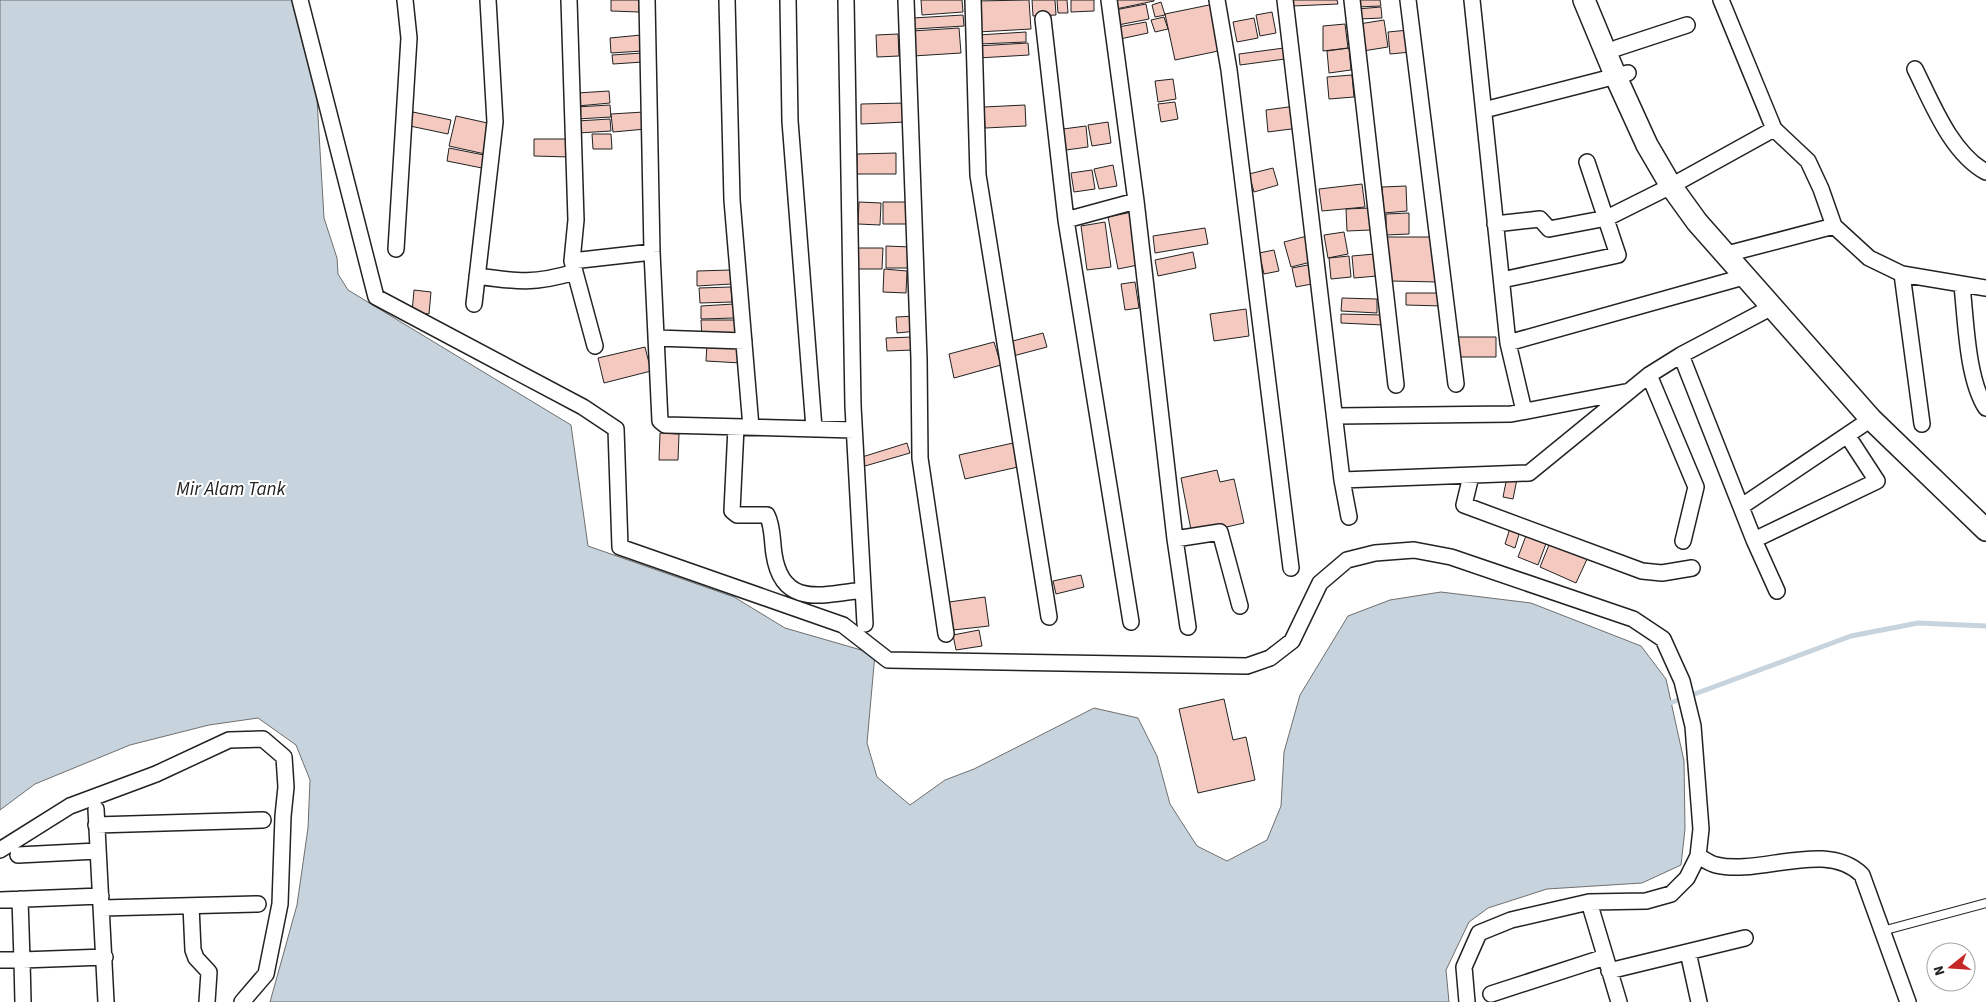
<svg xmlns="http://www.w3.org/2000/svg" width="1986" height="1002" font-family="'Source Sans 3',sans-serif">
	<rect width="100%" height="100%" fill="#fff"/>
	<path fill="#c7d3dd" stroke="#6f6f6f" d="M0,0H295L316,82L324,218L337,258L338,274L348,290L571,425L588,546L734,597L785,628L875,654L867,743L877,777L910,805L945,780L974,769L1094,708L1138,718L1157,756L1170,804L1197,846L1227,861L1267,840L1281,806L1284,752L1300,695L1348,616L1390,600L1441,592L1531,603L1641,646L1666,679L1684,761L1685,829L1681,865L1642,883L1547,889L1488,908L1469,922L1446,970L1449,1002H270L297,905L308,828L310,780L296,745L258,718L209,725L130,745L35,784L0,810Z"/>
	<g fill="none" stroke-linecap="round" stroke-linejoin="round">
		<path stroke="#c7d3dd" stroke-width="5" d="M1665,705L1851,636L1918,623L1986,626"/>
	</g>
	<path fill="#f3c9c0" stroke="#222" d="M611,0H639V12L611,11Z
		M921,0H962L963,12L922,15Z
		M1029,0L1031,29L978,32L976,1Z
		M1032,0H1055L1056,15L1033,16Z
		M1057,0H1067L1068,13H1058Z
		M1071,0H1094V11L1071,12Z
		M1114,0H1154V1L1116,9Z
		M1293,0H1337L1338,4L1293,6Z
		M1356,0H1380L1381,6L1356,7Z
		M1161,2L1165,15L1155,17L1152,5Z
		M1146,4L1149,19L1118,25L1115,10Z
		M1214,4L1223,50L1175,60L1165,14Z
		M1381,7L1382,18L1358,19L1357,9Z
		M1272,12L1276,33L1260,36L1256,15Z
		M963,15L964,26L914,29L913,18Z
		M1164,17L1168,29L1155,32L1151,20Z
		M1254,18L1258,38L1237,42L1233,22Z
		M1384,20L1388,47L1363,51L1359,24Z
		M1146,22L1148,33L1120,39L1118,27Z
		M1345,24L1348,48L1323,51V26Z
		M959,28L961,53L913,56L912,31Z
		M1409,30L1411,52L1390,54L1388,32Z
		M1026,32V42L979,44L978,35Z
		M898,34L899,56L877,57L876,35Z
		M641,35L642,51L611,53L610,38Z
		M1028,43L1029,55L978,58L977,46Z
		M1284,48L1285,59L1240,65L1239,54Z
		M1349,48L1351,70L1329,73L1327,51Z
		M642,53L643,62L613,64L612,55Z
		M1352,75L1354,97L1329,99L1327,77Z
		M1173,79L1176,99L1158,102L1155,81Z
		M609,91L610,103L578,106L577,93Z
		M1175,102L1178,119L1161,122L1158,104Z
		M905,103L906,122L861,124V104Z
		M610,105L611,117L577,119L576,107Z
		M1025,105L1026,126L985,128L984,107Z
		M1296,106L1299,128L1268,132L1266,110Z
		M413,112L451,120L448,134L410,126Z
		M644,112L646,129L613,132L611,114Z
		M456,116L492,124L485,154L449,146Z
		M610,119L611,131L578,133L577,121Z
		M1108,122L1111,143L1092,146L1088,125Z
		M1086,126L1088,147L1066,150L1063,129Z
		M592,134H611L612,149H593Z
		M534,139H571V157L534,156Z
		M449,148L484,155L482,168L447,161Z
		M896,153V174H857V154Z
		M1113,165L1117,186L1099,189L1094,169Z
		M1273,168L1278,185L1254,192L1249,174Z
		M1092,170L1095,189L1074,192L1071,173Z
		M1362,184L1365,207L1322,211L1319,189Z
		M1406,186L1407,211L1384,213L1382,187Z
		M859,202L881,203L880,225L858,224Z
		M883,202H908V224H883Z
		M1370,208L1371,230L1347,231L1346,209Z
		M1132,212L1143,264L1118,269L1108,217Z
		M1409,213V234L1386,235V214Z
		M1105,222L1111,267L1087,270L1081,226Z
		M1205,228L1208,244L1155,253L1153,236Z
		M1344,232L1348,254L1328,258L1324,235Z
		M1307,236L1311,262L1291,267L1284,242Z
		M1387,237H1435L1439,282L1390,281Z
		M886,246L911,247V268H886Z
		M858,248H883L882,269H858Z
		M1274,250L1279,271L1264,274L1259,253Z
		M1193,252L1196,268L1158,276L1155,260Z
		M1375,254L1377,276L1354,278L1352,256Z
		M1349,256L1351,277L1331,279L1329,258Z
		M1313,264L1317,283L1296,287L1292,268Z
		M884,269L907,271L906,293L883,292Z
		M730,270L731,284L697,286V271Z
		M1135,282L1139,308L1125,310L1121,284Z
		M731,287L732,302L700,303L699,288Z
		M414,290L431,292L429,314L412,312Z
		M1406,293H1442V306L1406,305Z
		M1342,298L1377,299V313L1341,311Z
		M734,304V318L701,319V306Z
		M1246,309L1249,336L1214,341L1210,314Z
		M1341,314L1383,315V325L1341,323Z
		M916,316L917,331L897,333L896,317Z
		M701,320H737V338L702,339Z
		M1043,333L1047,347L1013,356L1009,342Z
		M913,337V350L887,351L886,338Z
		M1458,337H1496V357H1458Z
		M994,342L1001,365L954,378L949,354Z
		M707,343L742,345L741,363L706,361Z
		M645,347L651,371L604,383L598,358Z
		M660,433L679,434L678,460H659Z
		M907,443L910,453L865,466L862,457Z
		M1013,443L1018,467L965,479L959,455Z
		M1217,470L1220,482L1234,479L1244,523L1192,535L1181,478Z
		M1507,477L1517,479L1513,499L1503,497Z
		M1510,528L1520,531L1515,548L1505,544Z
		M1527,533L1547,541L1538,565L1518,557Z
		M1551,540L1588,557L1576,583L1540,567Z
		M1081,575L1084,587L1056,594L1053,581Z
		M985,597L989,626L953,630L949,602Z
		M979,630L982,646L956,650L953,635Z
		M1224,699L1233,740L1246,737L1255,780L1198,793L1179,709Z"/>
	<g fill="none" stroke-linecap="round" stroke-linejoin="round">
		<defs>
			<path id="service" d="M1882,931L1986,903"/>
			<path id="minor" d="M300,0L376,297L583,407L616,429L620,547L843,625L888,660L1247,666L1270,658L1292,641L1320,583L1347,560L1375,553L1414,550L1451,557L1633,619L1663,639L1682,681L1693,726L1701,829L1698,856L1687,878L1671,894L1646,901L1589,902L1511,920L1479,933L1464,967L1467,1002
				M569,0L576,220L572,261L595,346
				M647,0L652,252L660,421L665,425L854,430
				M727,0L732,200L751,427
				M788,0L790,121L814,428
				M846,0L853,406L865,624
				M906,0L919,359L920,458L946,634
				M973,0L978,175L1049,617
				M1109,0L1136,201L1175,539L1188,627
				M1217,0L1229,70L1291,568
				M1285,0L1342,480
				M1352,0L1396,385
				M1408,0L1456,384
				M1472,0L1508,343L1524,411
				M1721,0L1774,129L1808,161L1821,189L1834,226L1869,258L1902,274L1986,288
				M1043,19L1066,220L1131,622
				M1617,48L1687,25
				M1915,69C1932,103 1951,153 1986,172
				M1484,110L1628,73
				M1066,220L1136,201
				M1495,224L1540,219L1549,229L1607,218L1671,186L1774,129
				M396,249L409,38L405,0
				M1727,254L1834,226
				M572,261L652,252
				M1902,274L1922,424
				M477,276C518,282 535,284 575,272
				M1502,280L1618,255L1587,162
				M1962,286C1966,321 1967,379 1986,408
				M474,304L495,122L488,0
				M656,338L744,341
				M1508,343L1747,276
				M1681,355L1754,540L1777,591
				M1649,375L1696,487L1683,541
				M1336,416L1511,414L1625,392
				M736,427L732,511L737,515H767C773,526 772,542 774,554C782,608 822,595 863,590
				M1471,476L1464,505L1642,571L1662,573L1692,568
				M1742,506L1871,419
				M1349,517L1342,480L1529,473L1649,375L1681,355L1772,307
				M1175,539L1220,532L1240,606
				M1754,540L1877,481L1847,435
				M96,809L106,1002
				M96,825L263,820
				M0,850L70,806L156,774L229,740L263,739L284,757L286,787L283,816L280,904L266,974L242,1002
				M18,855L97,851
				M1698,856C1704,859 1710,864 1716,865C1760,876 1826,839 1862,875L1908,1002
				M0,900L101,896
				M1589,902L1619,1002
				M191,906L193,950L196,958L209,972L207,1002
				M102,908L258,904
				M1688,952L1699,1002
				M0,960H22L20,899
				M1609,971L1745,938
				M1491,994L1605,957
				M23,1002L22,960L105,957"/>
			<path id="secondary" d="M1584,0L1616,77L1647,145L1671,186L1697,222L1871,419L1986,530"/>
		</defs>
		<use href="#service" stroke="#222" stroke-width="10"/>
		<use href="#minor" stroke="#222" stroke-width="18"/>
		<use href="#secondary" stroke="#222" stroke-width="24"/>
		<use href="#service" stroke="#fff" stroke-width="8"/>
		<use href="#minor" stroke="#fff" stroke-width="15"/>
		<use href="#secondary" stroke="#fff" stroke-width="21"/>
	</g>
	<g text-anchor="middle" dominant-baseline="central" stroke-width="4" stroke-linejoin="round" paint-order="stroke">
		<g font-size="19" font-style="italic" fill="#222" stroke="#fff">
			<text x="231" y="489">Mir Alam Tank</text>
		</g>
	</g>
	<g transform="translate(1951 967) rotate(253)"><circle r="24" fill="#ffffff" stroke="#a7a7a7"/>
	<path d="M0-4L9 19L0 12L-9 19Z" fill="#c62828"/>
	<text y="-8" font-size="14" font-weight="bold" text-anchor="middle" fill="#222222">N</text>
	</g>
</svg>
